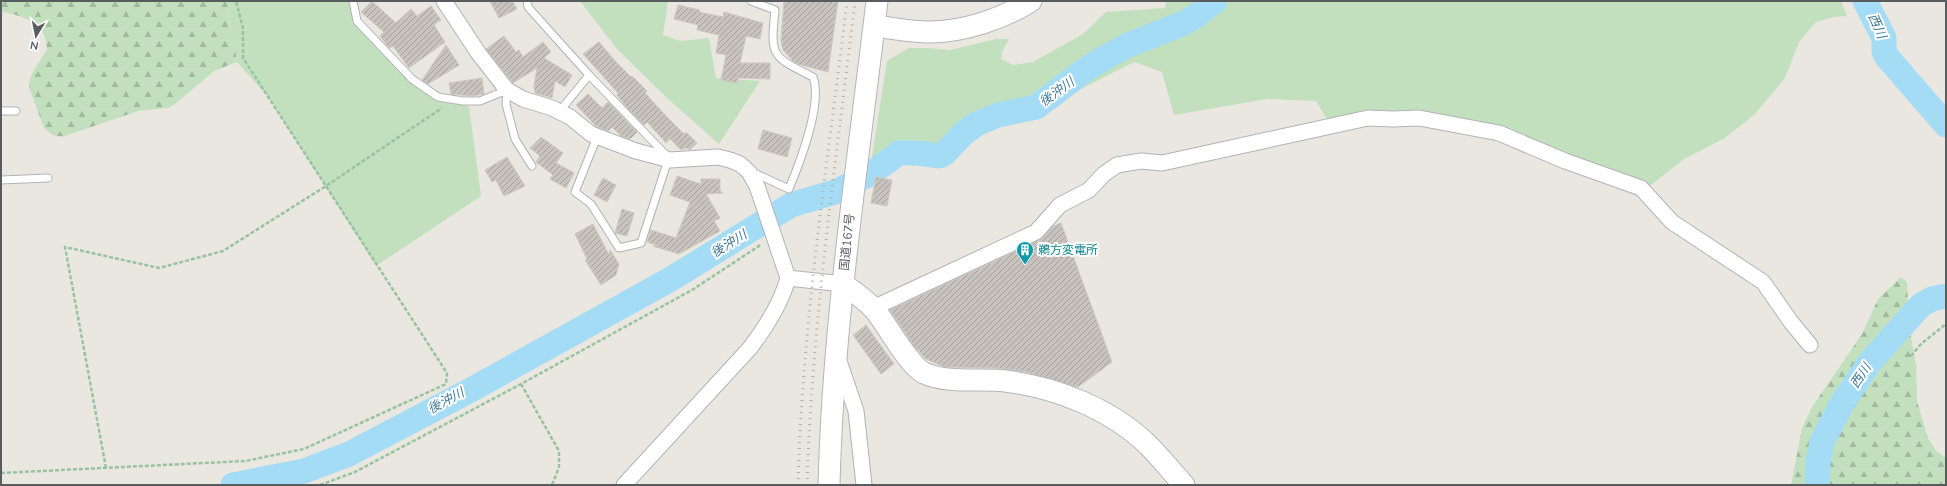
<svg xmlns="http://www.w3.org/2000/svg" width="1947" height="486" font-family="'Nunito Sans','Noto Sans JP',sans-serif">
	<defs>
		<pattern id="forest-firs" width="22" height="20" patternUnits="userSpaceOnUse"><rect width="22" height="20" fill="#c2e0be"/><path d="M5 1l3.5 6h-7zM16 11l3.5 6h-7z" fill="#a1b99e"/></pattern>
		<pattern id="building-hatch" width="6" height="6" patternUnits="userSpaceOnUse"><rect width="6" height="6" fill="#c8c3be"/><path d="M-1 1l2-2M0 6l6-6M5 7l2-2" fill="none" stroke="#a5a29e"/></pattern>
	</defs>
	<rect width="100%" height="100%" fill="#eae7e0"/>
	<path fill="#c2e0be" d="M227,1H348L387,57L437,100L469,106L481,196L376,266L269,98L237,62Z
		M580,1H668L663,35L681,41L709,38L716,78L760,81L719,144L667,98L617,49Z
		M1166,1H1841L1847,16L1834,17L1816,22L1799,42L1785,78L1755,114L1725,138L1684,159L1637,196L1569,169L1503,139L1399,121L1331,126L1316,101L1267,99L1174,115L1162,72L1134,62L1079,90L1056,108L1028,116L981,127L964,138L940,147L897,144L880,163H871L887,61L909,48H928L950,50L996,39H1009L1002,52L1001,59L1013,65L1033,62L1083,34L1106,12L1165,8Z"/>
	<path fill="url(#forest-firs)" d="M1,1H227L237,62L214,71L175,104L168,108L138,111L65,136C55,137 51,135 44,128L29,87C29,73 41,61 47,49C45,20 25,18 1,11Z
		M1901,277L1907,282L1909,326L1916,365L1917,401L1928,438L1936,451L1946,458V485H1791L1802,428L1812,407L1862,334L1878,299Z"/>
	<g fill="none" stroke-linecap="round" stroke-linejoin="round">
		<path stroke="#a4dcf6" stroke-width="25" d="M1865,1L1884,38V52L1887,57L1946,125
			M233,485L304,471L349,454L467,392L671,279L791,205L838,191L873,172L899,153H917L940,156L945,153L963,134L976,124L998,115L1036,107L1085,70L1106,57L1128,45L1182,24L1196,16L1215,1
			M1817,485L1818,462L1822,442L1841,405L1870,362L1921,305L1932,299L1946,296"/>
	</g>
	<path fill="url(#building-hatch)" stroke="#cec8bf" d="M372,1L396,23L411,9L417,16L431,6L441,20L434,25L445,42L409,68L393,46L389,48L380,36L384,32L361,12Z
		M490,1H512L517,9L499,18Z
		M784,1H838L828,72L798,64L793,61L783,50L781,41Z
		M678,5L700,10L699,12L723,17L724,12L763,23L760,39L746,36L740,63H770V79L738,78L737,83L721,80L726,55L716,53L719,35L697,30L698,25L674,19Z
		M504,36L516,52L519,50L523,57L543,42L551,52L544,58L572,75L565,87L555,81L552,98L535,93L534,86L537,68L513,83L486,49Z
		M599,42L617,63L631,77L632,76L647,91L645,93L669,119L684,134L686,132L697,143L690,150L686,148L681,150L670,139L666,143L647,122L644,125L628,109L617,95L618,93L583,54Z
		M446,45L459,65L428,84L422,80Z
		M482,78L484,94L472,96L451,94L449,83Z
		M588,94L602,108L608,102L637,132L630,139L621,136L612,127L608,131L596,126L576,105Z
		M763,130L792,138L787,157L758,149Z
		M541,137L563,153L556,163L574,173L566,188L550,179L553,175L536,162L540,156L530,148Z
		M507,157L525,186L504,196L496,180L492,182L485,170Z
		M677,176L701,184V179H720V191L723,193L706,194L720,218L714,221L720,231L679,254L653,246L657,245L647,242L651,230L676,238L690,202L670,195Z
		M876,177L892,180L887,206L871,203Z
		M603,178L616,185L607,202L594,195Z
		M622,209L634,213L627,236L615,233Z
		M1061,223L1112,362L1078,387L1026,372L996,368L945,367L926,359L914,346L890,310L1040,240L1052,227Z
		M593,224L609,255L610,250L619,264L616,275L601,285L585,260L587,259L575,234Z
		M866,325L894,364L881,374L853,335Z"/>
	<g fill="none" stroke-linecap="round" stroke-linejoin="round">
		<defs>
			<path id="lane" d="M353,1L357,21L412,79L438,97L463,101H480L507,90L506,104L515,139L532,166
				M527,1L528,7L589,75L666,155
				M751,1L775,10C770,58 772,56 813,77C823,104 800,162 789,189L752,172
				M1,111H16
				M559,112L589,75
				M597,137L575,192L591,204L619,248L641,243L668,160
				M1,180L48,178"/>
			<path id="street" d="M444,1L479,54L507,90L523,99L552,108L570,117L591,134L636,151L670,160L718,157L730,160L740,164L749,172L757,186L788,278C781,304 766,327 750,348L624,485
				M788,278L843,284
				M873,308L1036,232L1060,205L1089,190L1104,174L1117,165L1141,161L1162,163L1368,118L1393,119L1419,118L1499,133L1565,161L1641,188L1672,222L1763,282L1791,322L1810,345
				M839,361L856,411L864,485"/>
			<path id="secondary" d="M874,26C892,28 911,32 929,32C964,32 1002,19 1031,1
				M843,284C854,292 865,299 874,309C887,324 908,365 924,373C948,384 980,378 1005,381C1056,387 1111,409 1148,445C1160,457 1172,472 1184,485
				M829,485C833,323 858,162 877,1"/>
		</defs>
		<use href="#lane" stroke="#b0b3b6" stroke-width="9"/>
		<use href="#street" stroke="#b0b3b6" stroke-width="17"/>
		<use href="#secondary" stroke="#b2b5b9" stroke-width="23"/>
		<path stroke="#99c3a0" stroke-width="2.5" stroke-dasharray="4 2" stroke-linecap="butt" d="M1911,356L1921,344L1946,324
			M521,384L559,451V467L552,485
			M106,468L65,247L159,268L223,251L326,186L442,108
			M1,473L245,461L304,449L446,384L447,373L243,58V28L236,1
			M320,485L355,472L521,384L692,290L762,244"/>
		<use href="#lane" stroke="#fff" stroke-width="7"/>
		<use href="#street" stroke="#fff" stroke-width="15"/>
		<use href="#secondary" stroke="#fff" stroke-width="21"/>
		<path stroke="#aeafaf" stroke-width="3" stroke-dasharray="1 5" stroke-linecap="butt" d="M798,485C802,323 828,162 847,1
			M807,485C812,323 836,162 855,1"/>
	</g>
	<defs>
		<symbol id="building-pin" viewBox="-11 -11 22 30"><path d="M0 17L-7.5 6A9.5 9.5 0 1 1 7.5 6Z" fill="#0f9aa8" stroke="#fff"/><path d="M-4-6H4V6H1V3H-1V6H-4ZM-2.5-4.3h1.7v1.8h-1.7ZM.8-4.3h1.7v1.8H.8ZM-2.5-1h1.7V.8h-1.7ZM.8-1h1.7V.8H.8Z" fill="#fff"/></symbol>
	</defs>
	<g fill-rule="evenodd">
		<use href="#building-pin" x="1015" y="240" width="20" height="27"/>
	</g>
	<g text-anchor="middle" dominant-baseline="central" stroke-width="4" stroke-linejoin="round" paint-order="stroke">
		<g font-size="12" fill="#595c5f" stroke="#fff">
			<text transform="translate(847 242) rotate(-84)">国道167号</text>
		</g>
		<g font-size="12" fill="#0d838f" stroke="#fff" text-anchor="start">
			<text x="1038" y="250">鵜方変電所</text>
		</g>
		<g font-size="13" font-style="italic" fill="#41799d" stroke="#fff">
			<text transform="translate(1877 26) rotate(66)">西川</text>
			<text transform="translate(1057 92) rotate(-36)">後沖川</text>
			<text transform="translate(729 244) rotate(-32)">後沖川</text>
			<text transform="translate(1861 376) rotate(-56)">西川</text>
			<text transform="translate(446 401) rotate(-28)">後沖川</text>
		</g>
	</g>
	<rect width="1947" height="486" fill="none" stroke="#595c5f" stroke-width="4"/>
	<g transform="translate(36 36) rotate(190)" stroke="#ffffff" stroke-width="3" paint-order="stroke">
	<path d="M0-3L7 15L0 10L-7 15Z" fill="#595c5f"/>
	<text y="-6" font-size="11" font-weight="bold" text-anchor="middle" fill="#595c5f">N</text>
	</g>
</svg>
